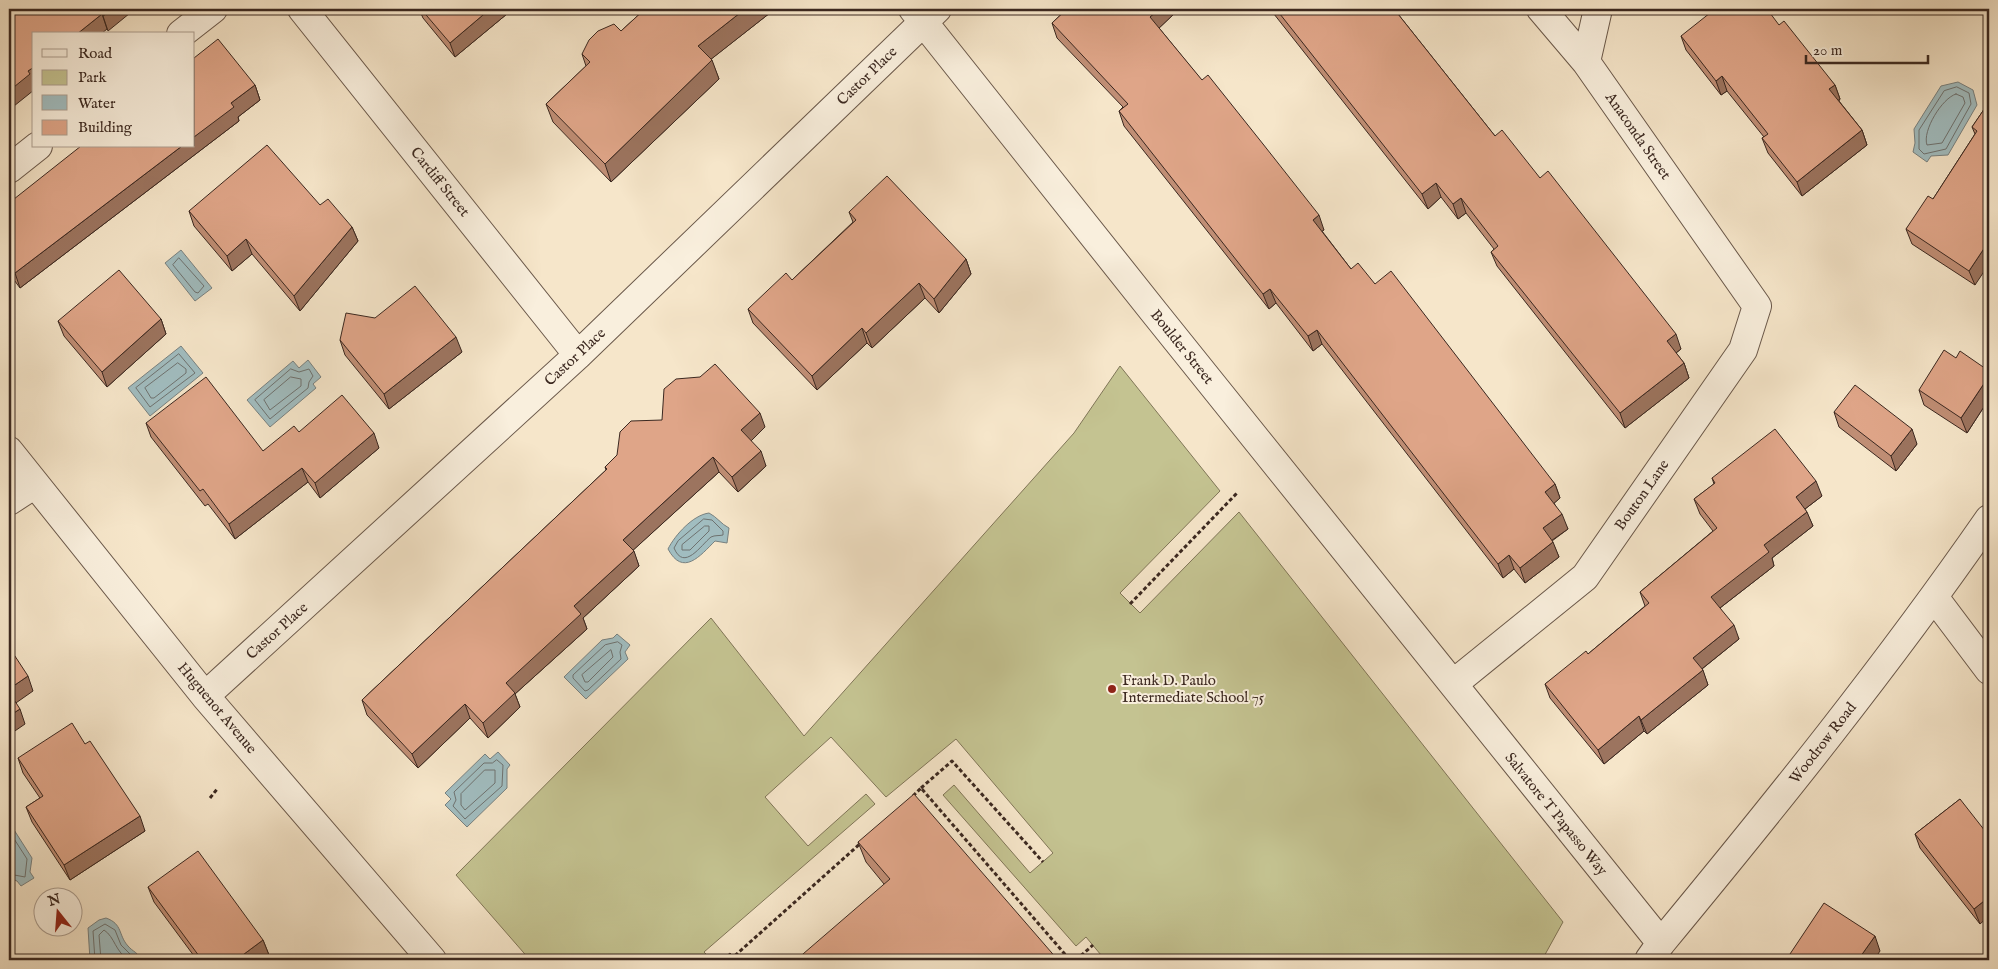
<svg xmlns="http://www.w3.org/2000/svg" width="1998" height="969" font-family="'IM FELL English',serif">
	<rect width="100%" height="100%" fill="#f6e6ca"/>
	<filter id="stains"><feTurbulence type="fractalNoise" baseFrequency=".004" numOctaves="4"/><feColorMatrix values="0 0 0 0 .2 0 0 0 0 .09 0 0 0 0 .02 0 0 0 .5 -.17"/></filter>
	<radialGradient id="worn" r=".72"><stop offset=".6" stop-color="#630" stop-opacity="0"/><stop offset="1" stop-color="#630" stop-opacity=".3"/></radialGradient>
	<path fill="#c4c391" stroke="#807658" d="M1120,366L1220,491L1120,593L1140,613L1239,512L1563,922L1542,960H1095L1101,955L1086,937L1076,946L943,795L954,785L1030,873L1053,853L956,739L886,797L831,737L765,797L808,846L866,794L875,804L704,952L712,960H530L456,875L711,618L804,736L1074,433Z"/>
	<path fill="#a1bdc0" stroke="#788180" d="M1958,82L1973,90L1977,105L1948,155L1931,156L1927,162L1913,152L1915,143L1914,129L1941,86Z
		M181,250L212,288L195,301L165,263Z
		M181,346L203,373L150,416L128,388Z
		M308,360L321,377L313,384L316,388L270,427L247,400L293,361L299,368Z
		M709,513C717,517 721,524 729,528L727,543L715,541C700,556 683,577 668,549C675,535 693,515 709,513Z
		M617,634L630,645L625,652L628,659L586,699L564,677L602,640L613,638Z
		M498,752L510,765L507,769V788L467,827L445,805L451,799L445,793L485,754L490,759Z
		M9,822L32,858L30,872L34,878L21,886L17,881L9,878Z
		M106,918C123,924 118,935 128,946C133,952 138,952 141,960H90L88,928L99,920Z"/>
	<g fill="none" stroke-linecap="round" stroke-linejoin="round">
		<path stroke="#6e7270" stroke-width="1" d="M1957,87L1969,93L1971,104L1946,149L1924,154L1919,149V130L1944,91Z
			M1956,94L1963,97L1965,103L1942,143L1927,145C1922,131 1942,98 1956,94Z
			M179,258L204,286L198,293L195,292L173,265Z
			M179,354L195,373L150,407L136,388Z
			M178,363L186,369V373L154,398H151L145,388Z
			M291,369L299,372L309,369L313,376L309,382L308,388L270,419L255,400Z
			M291,377L301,379V386L270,410L264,400Z
			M704,519L712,520L723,531V535C719,536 715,535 711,537C701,545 684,572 674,548L678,541Z
			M705,526H709V531L690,550H682V545Z
			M618,642L622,645L620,652L621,659L588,690L585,691L573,678V675L605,645Z
			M611,650L613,657L588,682H585L582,675Z
			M497,760L503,765L502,786L465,819L453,806L456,800L454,792L484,763H492Z
			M485,770H495V783L465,810L461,805V794Z
			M9,831L27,859L25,877L9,874
			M95,960L93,931L105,924L115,930L121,945L136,960
			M101,960L99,935L104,930C115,937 115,952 129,960"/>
		<defs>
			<path id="minor" d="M302,9L578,355
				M913,9L1154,312L1661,943
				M181,34L213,9
				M1586,62L1598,9
				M9,169L38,146
				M9,451L205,696L432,960
				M9,501L35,484
				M1934,597L1989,670
				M1453,684L1585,577L1743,350L1757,306L1586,62L1541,9
				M205,696L578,355L937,9
				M1649,960L1661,943C1775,805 1887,666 1989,519"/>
		</defs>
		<use href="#minor" stroke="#6a584a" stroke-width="30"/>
		<path stroke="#3b2820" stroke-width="3" stroke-dasharray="4 2.5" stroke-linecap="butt" d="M1130,604L1238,492
			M921,788L952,761L1043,862
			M913,796L921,788L1070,960
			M210,798L218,788
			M730,960L862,842
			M1076,960L1093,945"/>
		<use href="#minor" stroke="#f9efdd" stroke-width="28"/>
	</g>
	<path fill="#c08e75" stroke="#3b2820" d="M419,9H513L455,57L423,18Z
		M645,9H775L711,59L719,79L611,182L553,122L546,104L586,66L582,54L621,31Z
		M1067,9H1175L1176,12L1159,28L1324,230L1322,231L1351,269L1375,284L1555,484L1560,498L1554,503L1568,529L1552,541L1559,557L1525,583L1514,569L1503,578L1322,344L1313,351L1276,303L1269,309L1124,126L1119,111L1123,107L1057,38L1052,23Z
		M1270,9H1394L1495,136L1540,178L1681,349L1676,353L1684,363L1689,378L1625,428L1497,266L1491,252L1494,249L1466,213L1458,219L1441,197L1428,209Z
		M1779,25L1835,85L1840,99L1839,101L1862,130L1867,145L1802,196L1768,153L1762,138L1764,137L1727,91L1721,95L1686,50L1681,36Z
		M255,85L260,100L238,117L239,121L20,288L9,273V203Z
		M1989,102L1975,285L1912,244L1906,229L1933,199L1975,134L1972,127Z
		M320,205L352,227L358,241L300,311L252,254L232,271L194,226L189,211Z
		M849,212L966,259L971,274L939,313L925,298L872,348L867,343L817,390L753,323L748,309L792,280L853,222Z
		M161,319L166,334L107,387L64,336L58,321Z
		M340,340L462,352L389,409L345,355Z
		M1989,371V399L1967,433L1924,405L1919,390Z
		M1834,412L1917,444L1896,471L1839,427Z
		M146,423L263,451L299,432L379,448L320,498L308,482L235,539L208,504L205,506L151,437Z
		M765,427L751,441L766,466L738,492L719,472L633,550L639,566L583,618L587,629L515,694L520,707L488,738L470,718L418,768L367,715L362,700L606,470L605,467Z
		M1712,478L1822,496L1805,509L1813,526L1772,558L1774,566L1720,608L1739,639L1702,669L1708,685L1647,734L1644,731L1604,764L1550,698L1545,684L1588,654L1645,606L1640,592L1713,531L1700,514L1694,499L1714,484Z
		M85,744L145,831L70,880L32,822L26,807L40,798L23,773L18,758Z
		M1960,799L1980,924L1920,848L1915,834Z
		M858,842L1058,960L884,884L866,862Z
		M148,887L263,940L269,955L262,960H197L154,902Z"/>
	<path fill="#9c745f" stroke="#3b2820" d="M112,9H135L108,31L103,16Z
		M490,9H513L455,57L450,43Z
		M745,9H775L705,64L698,46Z
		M1159,9H1175L1176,12L1155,32L1150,17Z
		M102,14L107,29L101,34H77Z
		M712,60L719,79L611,182L605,164Z
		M34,67V90L9,110V91L28,71Z
		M1722,76L1727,91L1721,95L1716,81Z
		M255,85L260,100L238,117L239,121L20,288L15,273L182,146H194V137L231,103Z
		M1835,85L1840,99L1834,103L1829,89Z
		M1862,130L1867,145L1802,196L1797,182Z
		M1436,183L1441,197L1428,209L1422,194Z
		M1461,198L1466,213L1458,219L1453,204Z
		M1319,215L1324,230L1318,234L1313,220Z
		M352,227L358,241L300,311L294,296Z
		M246,239L252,254L232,271L227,256Z
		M1989,241V264L1975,285L1969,271Z
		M966,259L971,274L939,313L934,299Z
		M919,283L925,298L872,348L866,333Z
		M1270,289L1276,303L1269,309L1263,294Z
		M161,319L166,334L107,387L102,372Z
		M862,328L867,343L817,390L812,376Z
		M1317,330L1322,344L1313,351L1308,336Z
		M1676,334L1681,349L1672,356L1667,341Z
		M456,337L462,352L389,409L384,394Z
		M1684,363L1689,378L1625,428L1620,413Z
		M1989,376V399L1967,433L1961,418Z
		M760,413L765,427L747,445L741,430Z
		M1912,429L1917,444L1896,471L1891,456Z
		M374,433L379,448L320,498L315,483Z
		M761,451L766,466L738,492L732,477Z
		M713,457L719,472L629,554L623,540Z
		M302,468L308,482L235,539L229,524Z
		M1816,481L1822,496L1801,512L1796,497Z
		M1555,484L1560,498L1551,506L1545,492Z
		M1807,512L1813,526L1772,558L1774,566L1716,611L1711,597L1764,545Z
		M1562,514L1568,529L1548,543L1543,528Z
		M1553,542L1559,557L1525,583L1520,568Z
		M634,551L639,566L583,618L587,629L515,694L520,707L488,738L483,723L506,683L574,606Z
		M1509,555L1514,569L1503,578L1498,564Z
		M1734,625L1739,639L1698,672L1693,658Z
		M1703,670L1708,685L1647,734L1641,720Z
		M28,676L33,691L13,705L9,694V689Z
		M465,704L470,718L418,768L412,754Z
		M20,709L25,724L9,735V716Z
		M1639,716L1644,731L1604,764L1598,750Z
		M140,816L145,831L70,880L64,865Z
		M1989,897V916L1980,924L1974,909Z
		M1875,936L1880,951L1874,960H1858Z
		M263,940L269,955L262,960H236Z"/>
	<path fill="#dfa588" stroke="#3b2820" d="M17,9H112L103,16L102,14L77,34H34V67L28,71L30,74L9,91V15Z
		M421,9H490L450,43Z
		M645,9H745L698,46L712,60L605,164L546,104L590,62L582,54L589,40L598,31L614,24L621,31Z
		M1067,9H1159L1150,17L1202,80L1208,75L1263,144L1319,215L1313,220L1351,269L1358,263L1375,284L1391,271L1555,484L1545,492L1562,514L1543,528L1553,542L1520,568L1509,555L1498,564L1317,330L1308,336L1270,289L1263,294L1119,111L1128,104L1052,23Z
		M1276,9H1394L1495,136L1502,130L1540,178L1548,171L1676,334L1667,341L1684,363L1620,413L1491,252L1498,246L1461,198L1453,204L1436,183L1422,194Z
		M1715,9H1767L1779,25L1784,21L1835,85L1829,89L1862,130L1797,182L1762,138L1768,134L1722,76L1716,81L1681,36Z
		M218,39L255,85L231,103L234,107L194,137V58Z
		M1989,102V241L1969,271L1906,229L1928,196L1933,199L1977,131L1972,127Z
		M267,145L320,205L328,199L352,227L294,296L246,239L227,256L189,211Z
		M81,146H182L15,273L9,265V203Z
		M887,176L966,259L934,299L919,283L866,333L862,328L812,376L748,309L786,273L792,280L856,220L849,212Z
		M119,270L161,319L102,372L58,321Z
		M415,286L456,337L384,394L340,340L346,313L375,318Z
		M1944,350L1956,358L1960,351L1989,371V376L1961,418L1919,390Z
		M715,364L760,413L741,430L761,451L732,477L713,457L623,540L634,551L574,606L581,614L506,683L515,693L483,723L465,704L412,754L362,700L607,469L605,467L617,455L620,432L631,421L662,420L664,389L676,379L700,377Z
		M206,377L263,451L294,426L299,432L342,395L374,433L315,483L302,468L229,524L203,489L200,491L146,423Z
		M1855,385L1912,429L1891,456L1834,412Z
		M1775,429L1816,481L1796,497L1807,512L1764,545L1769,552L1711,597L1734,625L1693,658L1703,670L1641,720L1639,716L1598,750L1545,684L1586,651L1588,654L1649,603L1640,592L1717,528L1694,499L1715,483L1712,478Z
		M9,647L28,676L9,689Z
		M9,692L20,709L9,716Z
		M72,723L85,744L90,741L140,816L64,865L26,807L43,796L18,758Z
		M914,794L1058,960H796L890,879L858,842Z
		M1960,799L1989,836V897L1974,909L1915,834Z
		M198,851L263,940L236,960H202L148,887Z
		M1824,903L1875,936L1858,960H1786Z
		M730,953L736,960H721Z"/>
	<circle fill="#8f2418" stroke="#f9efdd" stroke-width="2" cx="1112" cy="689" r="5"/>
	<g text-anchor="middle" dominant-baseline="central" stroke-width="4" stroke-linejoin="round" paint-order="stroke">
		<g font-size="15" fill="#3b2820" stroke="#f9efdd">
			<text transform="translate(867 76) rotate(-44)">Castor Place</text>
			<text transform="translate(1638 136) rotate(55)">Anaconda Street</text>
			<text transform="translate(440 182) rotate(51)">Cardiff Street</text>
			<text transform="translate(1182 347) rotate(51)">Boulder Street</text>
			<text transform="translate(575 357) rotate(-43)">Castor Place</text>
			<text transform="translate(1642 495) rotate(-55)">Bouton Lane</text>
			<text transform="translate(277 631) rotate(-42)">Castor Place</text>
			<text transform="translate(217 708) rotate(50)">Huguenot Avenue</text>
			<text transform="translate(1823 743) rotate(-52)">Woodrow Road</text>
			<text transform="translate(1556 814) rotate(51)">Salvatore T Papasso Way</text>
		</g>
		<g font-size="15" fill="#3b2820" stroke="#f9efdd" text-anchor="start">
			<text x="1122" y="680">Frank D. Paulo<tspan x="1122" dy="17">Intermediate School 75</tspan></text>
		</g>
	</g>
	<rect width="1998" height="969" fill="none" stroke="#f6e6ca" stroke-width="30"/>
	<rect x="10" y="10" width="1978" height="949" fill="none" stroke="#3b2820" stroke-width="2.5"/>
	<rect x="15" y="15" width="1968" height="939" fill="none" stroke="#3b2820"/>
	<rect x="32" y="32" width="162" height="115" fill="#f9efdd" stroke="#ad9f91"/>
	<rect x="42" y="49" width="25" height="8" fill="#f9efdd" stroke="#ad9f91"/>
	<text x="78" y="58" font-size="15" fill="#3b2820">Road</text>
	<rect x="42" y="70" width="25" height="15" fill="#c4c391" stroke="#ad9f91"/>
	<text x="78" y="82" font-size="15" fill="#3b2820">Park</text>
	<rect x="42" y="95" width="25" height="15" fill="#a1bdc0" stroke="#ad9f91"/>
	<text x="78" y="108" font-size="15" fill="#3b2820">Water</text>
	<rect x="42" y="120" width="25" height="15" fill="#dfa588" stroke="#ad9f91"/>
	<text x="78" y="132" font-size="15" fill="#3b2820">Building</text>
	<g transform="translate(58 912) rotate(343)"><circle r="24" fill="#f9efdd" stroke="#ad9f91"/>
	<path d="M0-4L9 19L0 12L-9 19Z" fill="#8f2418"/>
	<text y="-8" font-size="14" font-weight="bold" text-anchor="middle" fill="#3b2820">N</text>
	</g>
	<path d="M1806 55v8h122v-8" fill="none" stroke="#3b2820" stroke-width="2.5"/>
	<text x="1813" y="55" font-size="15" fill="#3b2820" stroke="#f9efdd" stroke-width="4" paint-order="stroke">20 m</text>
	<rect width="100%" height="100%" filter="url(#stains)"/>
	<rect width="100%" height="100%" fill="url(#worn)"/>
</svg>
